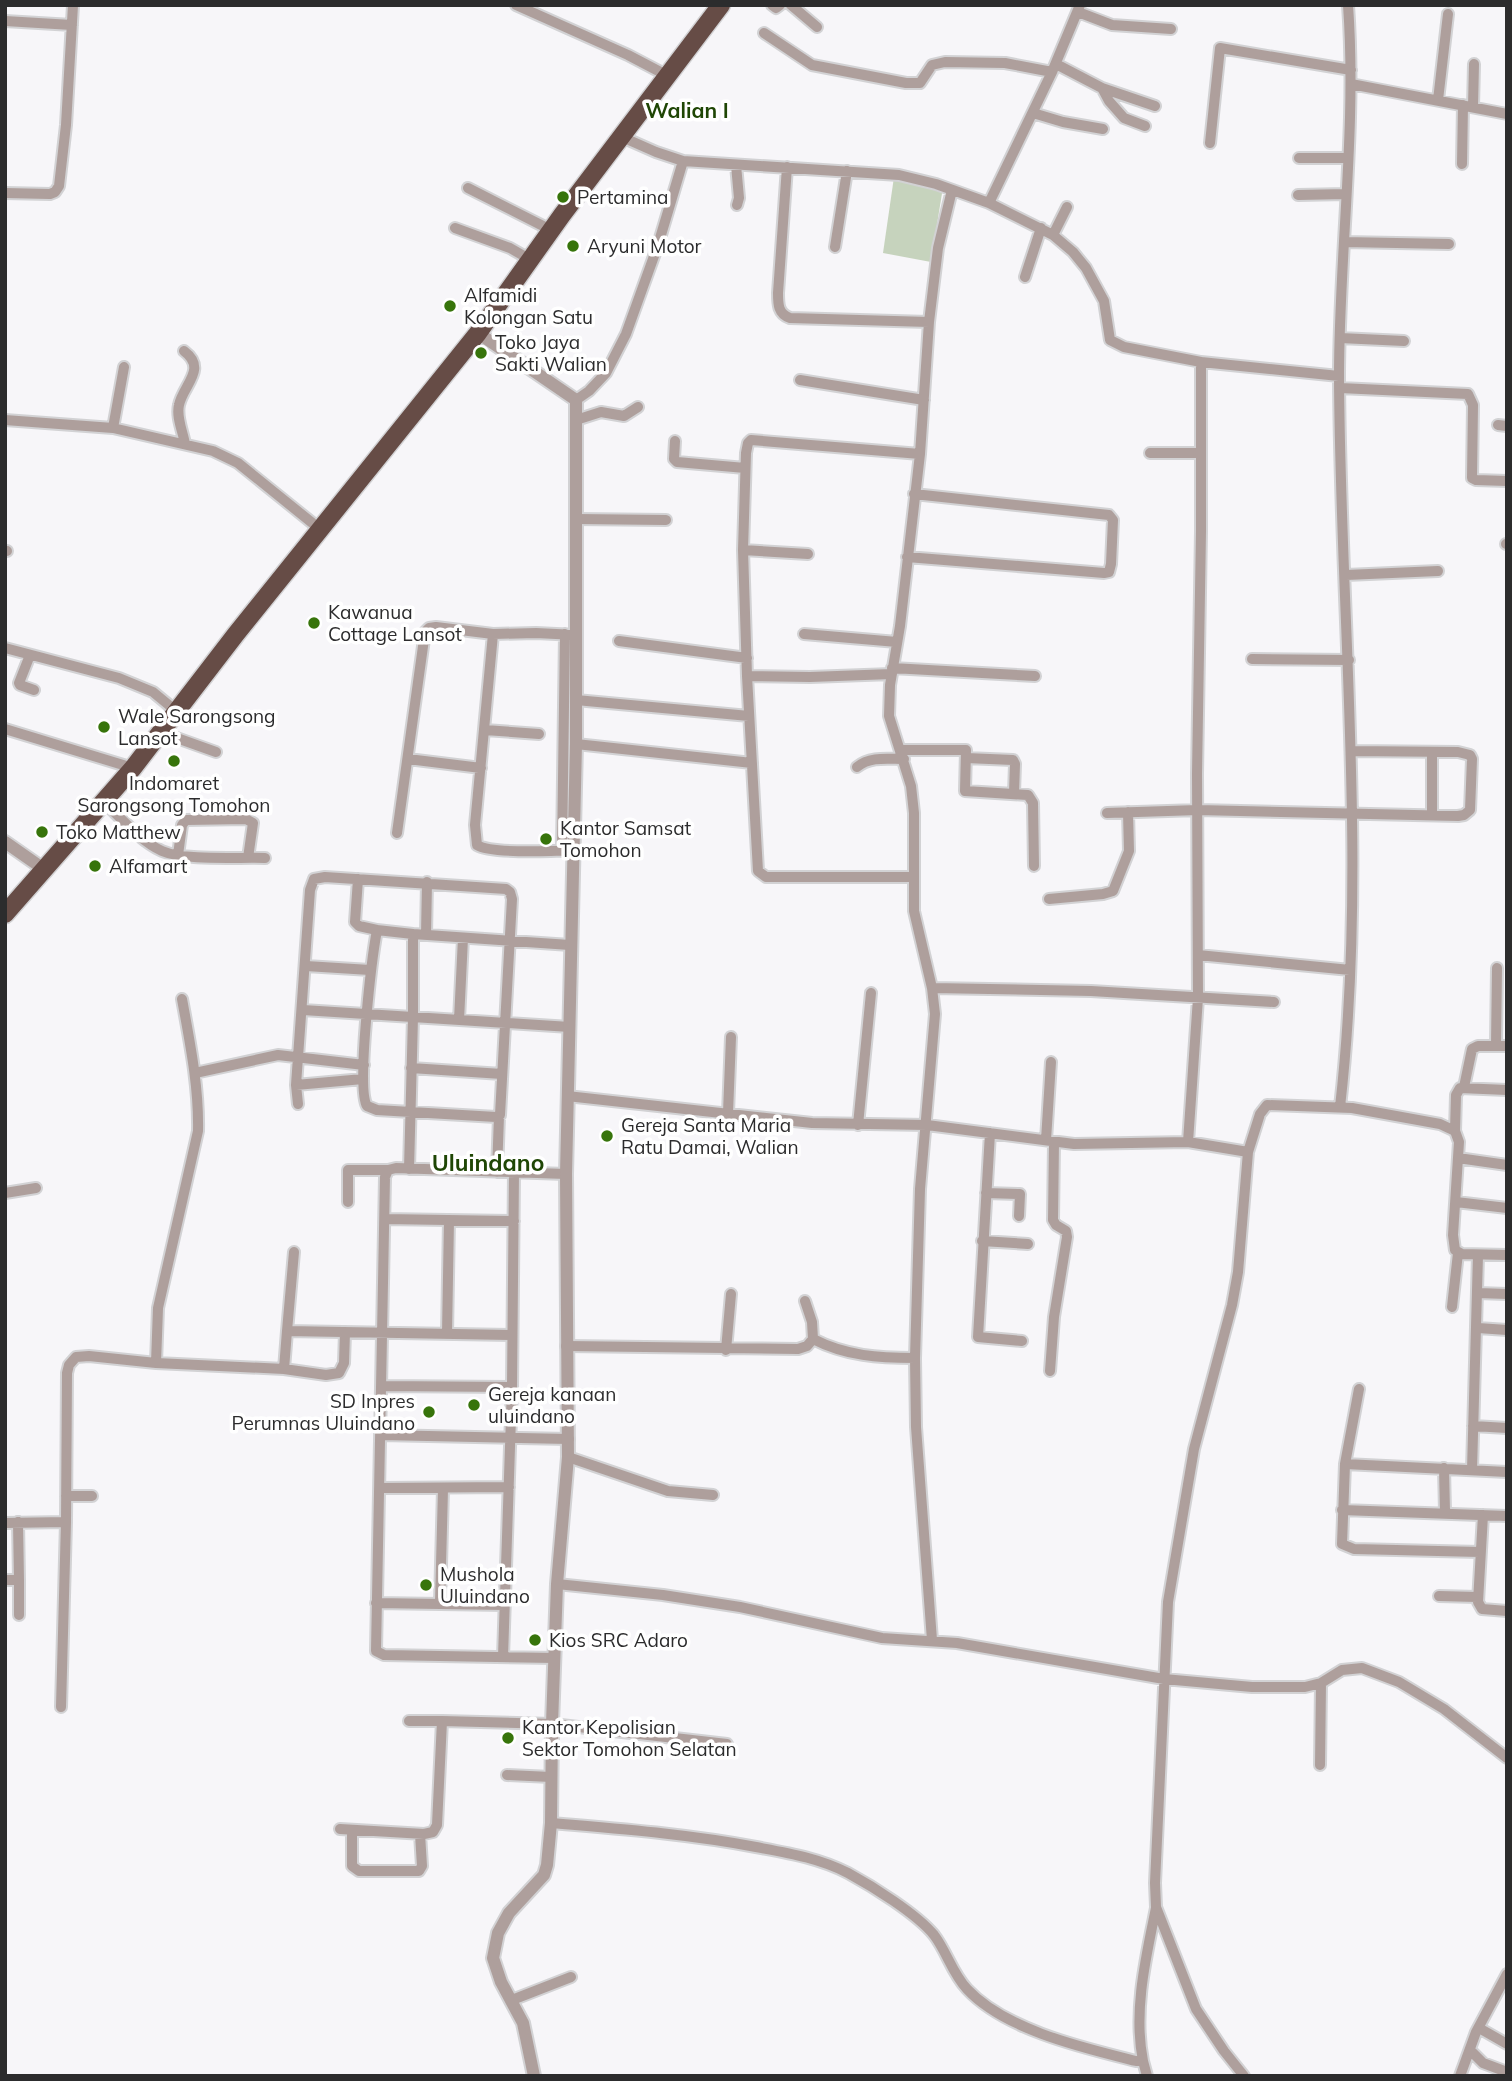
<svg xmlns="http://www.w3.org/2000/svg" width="1512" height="2081" font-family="Mulish,sans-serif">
	<rect width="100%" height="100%" fill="#f7f6f9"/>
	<path fill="#c6d3bd" d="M894,177L943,187L931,262L883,253Z"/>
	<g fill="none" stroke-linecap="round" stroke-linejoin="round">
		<defs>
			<path id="minor" d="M516,5L628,55L668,76
				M772,5L776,8L780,5
				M791,5L817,27
				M1078,12L1112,25L1171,29
				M5,21L72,25
				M764,33L812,65L906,83H920L932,65L945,62L1005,63L1052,72
				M1056,64L1102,88L1109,101L1124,118L1145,126
				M1351,84L1507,114
				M1102,88L1155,106
				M1438,100L1448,14
				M1473,107L1474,64
				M1033,113L1063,122L1103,129
				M622,137L656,152L683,161L899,175L936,184L989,203L1053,235L1073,252L1086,268L1104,301L1110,340L1124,347L1201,362V531L1197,774L1198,998L1188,1142
				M1210,143L1220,48L1351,70
				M1299,158H1348
				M1462,164L1463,105
				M736,165L739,198L737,205
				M787,167L778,293C778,304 778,314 790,318L929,322
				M468,188L551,230
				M5,193L50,194L55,192L59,186L66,125L73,5
				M1298,195L1346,194
				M989,203L1052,72L1080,5
				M455,228L510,248L531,260
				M1053,235L1067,207
				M1344,242L1449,244
				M835,247L847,171
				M1025,277L1041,228
				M1340,338L1404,341
				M184,351C208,369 183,385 179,405C176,417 183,432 185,444
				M1201,362L1339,376
				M800,380L924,400
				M1340,388L1468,394L1473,405L1472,478L1476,480L1507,481
				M576,400L589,391L606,373L626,334L658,245L683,161
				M5,420L113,428L213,451L238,463L321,530
				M576,420L601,412L624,416L638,407
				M1498,425L1507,426
				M113,428L124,367
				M675,441L674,459L677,462L745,468
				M1150,453H1201
				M576,519L666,520
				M1506,544H1507
				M743,550L808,554
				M5,551H7
				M907,557L1104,573L1109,572L1111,564L1113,520L1109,515L914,494
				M1346,575L1438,571
				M493,634L475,825L477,845C491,854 554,851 574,850
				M804,634L897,642
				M619,641L747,658
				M5,648L119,678L153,692L176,711
				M30,655L19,683L20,685L34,690
				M1252,659L1349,660
				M892,668L1035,676
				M747,676L810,677L892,674
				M576,700L749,716
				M5,729L133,768
				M485,730L539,734
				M160,732L216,752
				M576,744L752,763
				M900,750H966L965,791L1028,795L1033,803L1034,866
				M966,758L1013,760L1015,764L1014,793
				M408,759L481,768
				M857,767C870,756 888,759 904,759
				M104,802C121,818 140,841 162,851C185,861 238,857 265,858
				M1107,813L1198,810L1458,816L1464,815L1470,810L1472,759L1470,755L1458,752L1351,751
				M1432,815V752
				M397,833L425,632L429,628L436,627L493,634L536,633L576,635
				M562,851L565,634
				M178,855L182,825L186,820L246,819L253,823L248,858
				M914,877H766L758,871L747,676L743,550L746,453L748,443L751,440L920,454
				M358,879L355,922L359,926L377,930C372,957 356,1088 367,1106L377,1110L496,1117L500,1115L512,899L510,892L506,889L325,877L314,879L310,890L296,1085L363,1079
				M1049,899L1103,894L1113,891L1129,851L1128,812
				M377,930L413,934
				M426,935L427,882
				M1198,955L1350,970
				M306,966L370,970
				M932,988L1091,991L1274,1002
				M303,1010L570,1027
				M459,1020L463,938
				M1496,1045L1497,968
				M411,1068L502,1074
				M195,1073L278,1055L364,1065
				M296,1085L298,1104
				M1464,1087L1472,1049L1478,1046H1507
				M567,1096L812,1123L927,1125L1074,1144L1188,1142L1248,1152L1260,1114L1267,1105L1352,1108L1440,1124L1455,1131L1459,1142L1453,1235L1455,1250L1462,1254L1507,1255
				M1340,1107C1368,863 1340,620 1339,376C1339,253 1357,129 1348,5
				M728,1113L731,1037
				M858,1125L871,993
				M1455,1131L1456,1095L1460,1088L1507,1090
				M990,1133L978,1337L1022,1341
				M1046,1140L1051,1062
				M1458,1158L1507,1165
				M409,1169L413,1017V934L570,945
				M497,1172L499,1116
				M5,1193L36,1188
				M986,1193L1020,1194L1019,1216
				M348,1202V1170H388
				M1456,1202L1507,1208
				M385,1219L514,1221
				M982,1241L1028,1244
				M1478,1293L1507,1294
				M1452,1307L1458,1253
				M1478,1328L1507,1330
				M287,1331L294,1252
				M447,1334L449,1220
				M813,1339C846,1356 879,1358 915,1358
				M566,1346L798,1349L807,1346L813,1339L812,1322L805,1301
				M726,1350L731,1294
				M156,1363L158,1308L198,1131C199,1087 190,1043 182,999
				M284,1369L326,1375L339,1373L344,1363L345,1332
				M1050,1371L1054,1317L1067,1237L1066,1231L1056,1225L1053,1220L1054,1142
				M381,1386L512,1387
				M1359,1389L1345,1464L1342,1544L1354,1549L1480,1552
				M1473,1426L1507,1428
				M381,1435L569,1439
				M568,1457L668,1491L713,1495
				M1345,1464L1507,1472
				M1444,1468L1445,1512
				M1472,1470L1478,1255
				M380,1488L509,1487
				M66,1496H92
				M1342,1510L1507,1516
				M1483,1515L1478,1602L1482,1609L1507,1611
				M18,1522L19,1580
				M5,1523L66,1522L67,1373L69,1365L76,1357L89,1356L156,1363L284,1369L287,1331L512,1335
				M5,1580H19V1615
				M557,1584L663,1595L740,1607L882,1638L957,1643L1164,1679L1252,1687H1305L1321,1683L1342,1670L1362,1668L1399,1682L1444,1709L1507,1758
				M1439,1596L1477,1597
				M376,1603L505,1605
				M440,1603L443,1489
				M932,1640L916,1427L915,1358L920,1189L935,1014L932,988L914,911V813L911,786L889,716L890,685L900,626L920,454L929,322L938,248L952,190
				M503,1657L512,1387L514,1172
				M555,1658L384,1655L376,1651L385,1177L388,1170L396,1168L566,1174
				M61,1707L66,1522
				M409,1721H442
				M1320,1765L1321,1683
				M507,1775L551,1777
				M551,1823C620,1829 688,1834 756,1847C788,1853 819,1858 848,1873C872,1886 917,1914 934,1935C947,1952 952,1973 967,1989C1005,2030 1084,2048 1136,2061H1143C1133,2011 1146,1957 1156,1908
				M340,1829L424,1834L433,1832L437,1825L442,1721L552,1724L727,1744
				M352,1830V1866L359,1871H419L422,1866L420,1834
				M512,2000L571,1977
				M1479,2028L1507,2044
				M1470,2050L1483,2063L1507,2072
				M1143,2061L1147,2076
				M1244,2076L1224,2051L1196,2009L1156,1907L1155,1883L1168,1602L1194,1449L1232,1305L1238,1272L1248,1152
				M1460,2076L1476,2032L1507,1974"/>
			<path id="tertiary" d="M478,333L576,400V744L566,1174L568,1457L557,1584L552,1724L551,1823L547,1865L544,1875L509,1913L498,1933L493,1958L501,1982L523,2023L534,2076
				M5,842L45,870"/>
			<path id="trunk" d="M5,914L133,768L236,634L478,333L562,215L721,5"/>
		</defs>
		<use href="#minor" stroke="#d2d2d4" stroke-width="14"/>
		<use href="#tertiary" stroke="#d2d2d4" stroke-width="16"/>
		<use href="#trunk" stroke="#d2d2d4" stroke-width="21"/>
		<use href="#minor" stroke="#ae9f9c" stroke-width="10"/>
		<use href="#tertiary" stroke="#ae9f9c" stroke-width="12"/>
		<use href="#trunk" stroke="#664c46" stroke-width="18"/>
	</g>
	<g fill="#37740b" stroke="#fff" stroke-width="2.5">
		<circle cx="563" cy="197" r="7"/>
		<circle cx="573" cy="246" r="7"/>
		<circle cx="450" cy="306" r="7"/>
		<circle cx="481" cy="353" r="7"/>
		<circle cx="314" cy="623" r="7"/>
		<circle cx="104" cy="727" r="7"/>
		<circle cx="174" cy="761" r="7"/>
		<circle cx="42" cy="832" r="7"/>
		<circle cx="546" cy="839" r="7"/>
		<circle cx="95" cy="866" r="7"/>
		<circle cx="607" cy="1136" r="7"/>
		<circle cx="474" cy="1405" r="7"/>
		<circle cx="429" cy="1412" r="7"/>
		<circle cx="426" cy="1585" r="7"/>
		<circle cx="535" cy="1640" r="7"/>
		<circle cx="508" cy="1738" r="7"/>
	</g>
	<g text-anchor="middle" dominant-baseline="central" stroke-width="7" stroke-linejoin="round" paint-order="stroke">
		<g font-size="19" fill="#2c2c2d" stroke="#fff" text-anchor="start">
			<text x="577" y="197">Pertamina</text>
			<text x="587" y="246">Aryuni Motor</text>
			<text x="464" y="295">Alfamidi<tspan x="464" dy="22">Kolongan Satu</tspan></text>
			<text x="495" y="342">Toko Jaya<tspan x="495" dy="22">Sakti Walian</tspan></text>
			<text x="328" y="612">Kawanua<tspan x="328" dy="22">Cottage Lansot</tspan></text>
			<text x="118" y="716">Wale Sarongsong<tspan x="118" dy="22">Lansot</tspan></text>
			<text x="174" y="783" text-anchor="middle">Indomaret<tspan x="174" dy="22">Sarongsong Tomohon</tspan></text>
			<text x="560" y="828">Kantor Samsat<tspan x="560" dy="22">Tomohon</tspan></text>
			<text x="56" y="832">Toko Matthew</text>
			<text x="109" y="866">Alfamart</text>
			<text x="621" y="1125">Gereja Santa Maria<tspan x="621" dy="22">Ratu Damai, Walian</tspan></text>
			<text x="488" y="1394">Gereja kanaan<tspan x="488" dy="22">uluindano</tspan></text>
			<text x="415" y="1401" text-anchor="end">SD Inpres<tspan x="415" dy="22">Perumnas Uluindano</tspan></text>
			<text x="440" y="1574">Mushola<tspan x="440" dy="22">Uluindano</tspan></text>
			<text x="549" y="1640">Kios SRC Adaro</text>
			<text x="522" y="1727">Kantor Kepolisian<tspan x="522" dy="22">Sektor Tomohon Selatan</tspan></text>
		</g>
		<g font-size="21" font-weight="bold" fill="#1f4605" stroke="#fff">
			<text x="687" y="110">Walian I</text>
		</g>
		<g font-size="23" font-weight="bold" fill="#1f4605" stroke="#fff">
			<text x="488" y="1162">Uluindano</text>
		</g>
	</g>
	<rect width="1512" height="2081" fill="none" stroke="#2c2c2d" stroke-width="14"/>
</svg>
